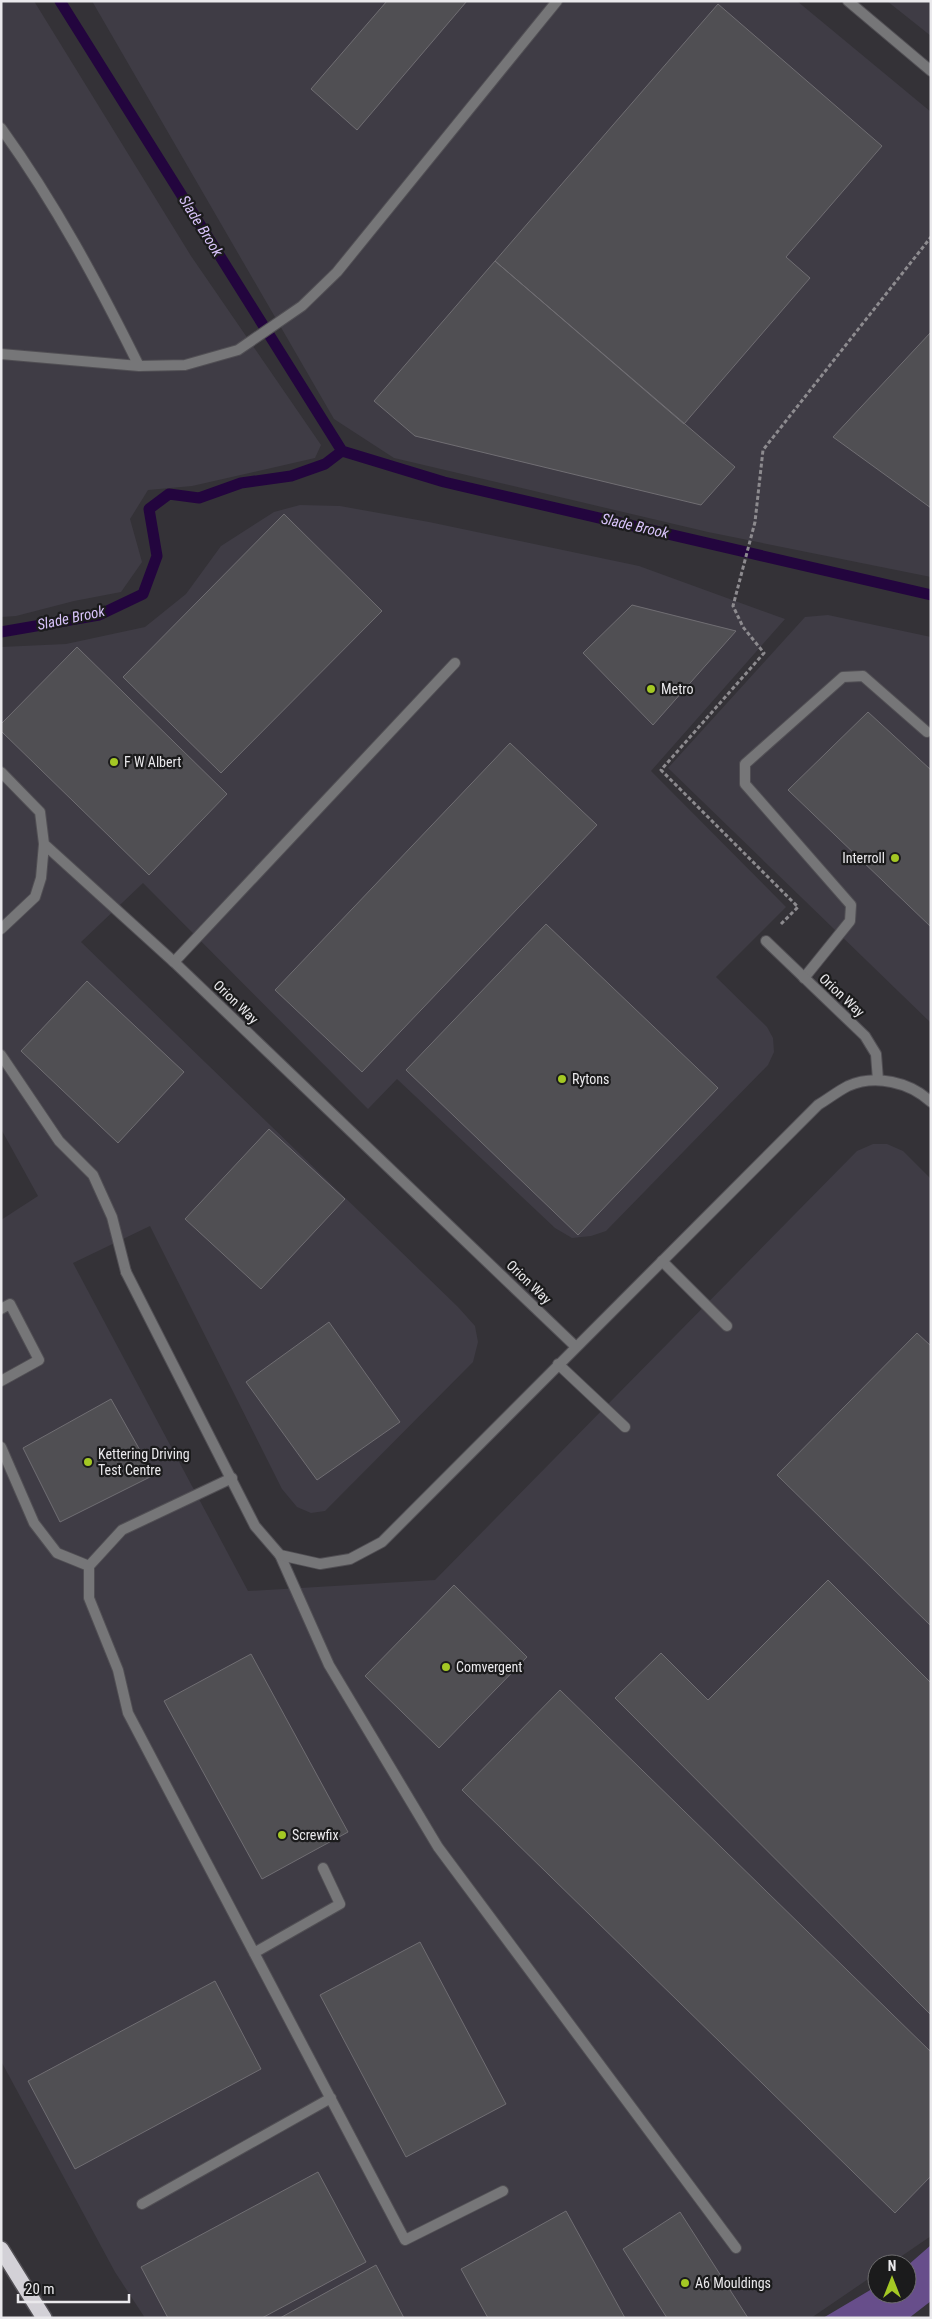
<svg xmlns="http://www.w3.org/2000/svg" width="932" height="2319" font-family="'Roboto Condensed',sans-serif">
	<rect width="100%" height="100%" fill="#343237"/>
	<path fill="#3f3c45" d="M1,1H34L191,256L321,445L315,458L192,486L148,490L130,519L142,562L121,592L74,601L16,616L1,617Z
		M92,1H797L931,112V577L708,532L394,458L334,419Z
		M887,1H931V36Z
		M300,505L340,506L429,522L639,566L785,619L651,771L786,907L716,977L767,1027L773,1038L774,1052L768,1065L606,1231L591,1236L572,1238L555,1228L397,1079L368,1109L143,883L81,942L458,1307L475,1326L478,1342L473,1362L325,1511L311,1513L297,1507L282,1489L150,1226L73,1263L248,1591L435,1580L857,1151L873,1144H887L903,1151L931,1179V2236L890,2264H877V2273L811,2318H145L115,2272L1,2061V1220L38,1196L1,1129V647L66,644L145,627L186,594L221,546L274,512Z
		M828,615L931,637V1023L668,768L805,617Z"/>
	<path fill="#674e8b" d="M931,2245V2301L909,2318H823L877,2286V2294H907V2266Z"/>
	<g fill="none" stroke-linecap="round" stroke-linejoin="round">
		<path stroke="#23053e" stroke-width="11" d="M60,1L342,451
			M1,632L99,615L143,594L157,556L149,509L169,494L199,498L241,483L291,476L325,464L342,451L444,482L931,595"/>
	</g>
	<path fill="#504f53" stroke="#706e73" d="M387,1H467L357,130L311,89Z
		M718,4L882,146L786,257L810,278L684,424L495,261Z
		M495,261L735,467L701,505L415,436L374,401Z
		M931,332V508L833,437Z
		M284,514L382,611L221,773L123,677Z
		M632,605L736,631L653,725L583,653Z
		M77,647L227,794L149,875L1,731V724Z
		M868,712L931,770V927L788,790Z
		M510,743L597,825L362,1072L275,990Z
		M546,924L718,1088L578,1235L406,1070Z
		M87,981L184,1072L118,1143L21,1051Z
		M269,1129L345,1199L261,1289L185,1219Z
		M329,1322L400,1422L317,1480L246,1382Z
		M917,1333L931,1346V1626L777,1475Z
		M111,1399L154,1475L60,1522L23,1448Z
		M828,1580L931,1683V2015L615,1698L661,1653L708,1700Z
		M454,1585L527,1657L439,1748L365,1676Z
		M251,1654L348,1832L262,1879L164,1701Z
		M560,1690L931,2052V2176L895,2213L462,1790Z
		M420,1942L506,2104L406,2157L320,1995Z
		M215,1981L261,2069L75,2169L28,2081Z
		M318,2172L366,2262L262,2318H168L141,2267Z
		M566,2211L625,2318H488L461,2269Z
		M680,2212L748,2318H667L623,2249Z
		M376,2265L404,2318H280Z"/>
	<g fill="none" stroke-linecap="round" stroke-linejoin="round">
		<defs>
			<path id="lane" d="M1,128C55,203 98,283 139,366
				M1,354L139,366L185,365L238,350L302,306L337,272L557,1
				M1,772L40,812L44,844L41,878L35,897L1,929
				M44,844L174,962
				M804,978L850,921L851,905L745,784V764L843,677L863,676L927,732
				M1,1055L59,1141L93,1175L112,1217L126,1272
				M662,1261L727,1326
				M1,1309L10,1304L39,1360L1,1381
				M558,1364L625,1427
				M1,1447L34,1523L57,1553L89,1566
				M232,1478L122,1530L89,1566V1598L118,1670L128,1713L405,2240L503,2191
				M280,1555L329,1665L438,1847L736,2248
				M254,1953L340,1904L323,1868
				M142,2204L331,2098"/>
			<path id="street" d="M848,1L931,71
				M455,663L174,962L575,1346
				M766,941L865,1036L876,1054L878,1080
				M126,1272L255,1526L280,1555L320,1564L350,1559L382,1542L818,1105C828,1099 838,1091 848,1086C875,1074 910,1082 931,1102"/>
			<path id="highway" d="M1,2249L44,2318"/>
		</defs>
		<use href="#lane" stroke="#514f54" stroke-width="12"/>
		<use href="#street" stroke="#514f54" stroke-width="12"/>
		<use href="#highway" stroke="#514f54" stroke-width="18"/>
		<path stroke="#8d8b8f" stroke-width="3" stroke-dasharray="4 2.5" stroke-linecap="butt" d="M781,924L798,907L661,770L764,653L743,627L733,606L755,522L763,450L931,237"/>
		<use href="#lane" stroke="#767678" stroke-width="10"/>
		<use href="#street" stroke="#767678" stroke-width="10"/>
		<use href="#highway" stroke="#d3d1d7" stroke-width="15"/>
	</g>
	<g fill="#a4c824" stroke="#1b1b1c" stroke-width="2">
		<circle cx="651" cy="689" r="5"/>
		<circle cx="114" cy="762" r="5"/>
		<circle cx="895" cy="858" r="5"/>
		<circle cx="562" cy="1079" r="5"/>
		<circle cx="88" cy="1462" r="5"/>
		<circle cx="446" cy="1667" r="5"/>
		<circle cx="282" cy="1835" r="5"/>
		<circle cx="685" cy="2283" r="5"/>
	</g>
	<g text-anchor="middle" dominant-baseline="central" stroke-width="4.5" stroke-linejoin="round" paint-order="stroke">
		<g font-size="14" fill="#eae9ec" stroke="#1b1b1c" text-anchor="start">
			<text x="661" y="689">Metro</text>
			<text x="124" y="762">F W Albert</text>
			<text x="885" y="858" text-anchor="end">Interroll</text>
			<text x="572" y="1079">Rytons</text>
			<text x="98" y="1454">Kettering Driving<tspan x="98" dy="16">Test Centre</tspan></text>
			<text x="456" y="1667">Comvergent</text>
			<text x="292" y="1835">Screwfix</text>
			<text x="695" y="2283">A6 Mouldings</text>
		</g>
		<g font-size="14" fill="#eae9ec" stroke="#1b1b1c">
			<text transform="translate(842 995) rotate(43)">Orion Way</text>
			<text transform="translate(236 1002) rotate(44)">Orion Way</text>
			<text transform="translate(529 1282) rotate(44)">Orion Way</text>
		</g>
		<g font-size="15" font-style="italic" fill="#d7c2f9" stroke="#1b1b1c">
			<text transform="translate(201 226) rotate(58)">Slade Brook</text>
			<text transform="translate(635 526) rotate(13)">Slade Brook</text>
			<text transform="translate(71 618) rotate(-12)">Slade Brook</text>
		</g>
	</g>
	<rect width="932" height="2319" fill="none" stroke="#eae9ec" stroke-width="5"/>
	<g transform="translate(892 2279)"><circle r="24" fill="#1b1b1c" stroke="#6e6d6f"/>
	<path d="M0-4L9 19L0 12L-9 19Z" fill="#a4c824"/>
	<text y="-8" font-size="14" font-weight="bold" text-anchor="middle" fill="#eae9ec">N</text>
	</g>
	<path d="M18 2294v8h111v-8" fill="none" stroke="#eae9ec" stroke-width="2.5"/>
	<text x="25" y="2294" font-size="15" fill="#eae9ec" stroke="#1b1b1c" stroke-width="4" paint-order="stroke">20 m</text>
</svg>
